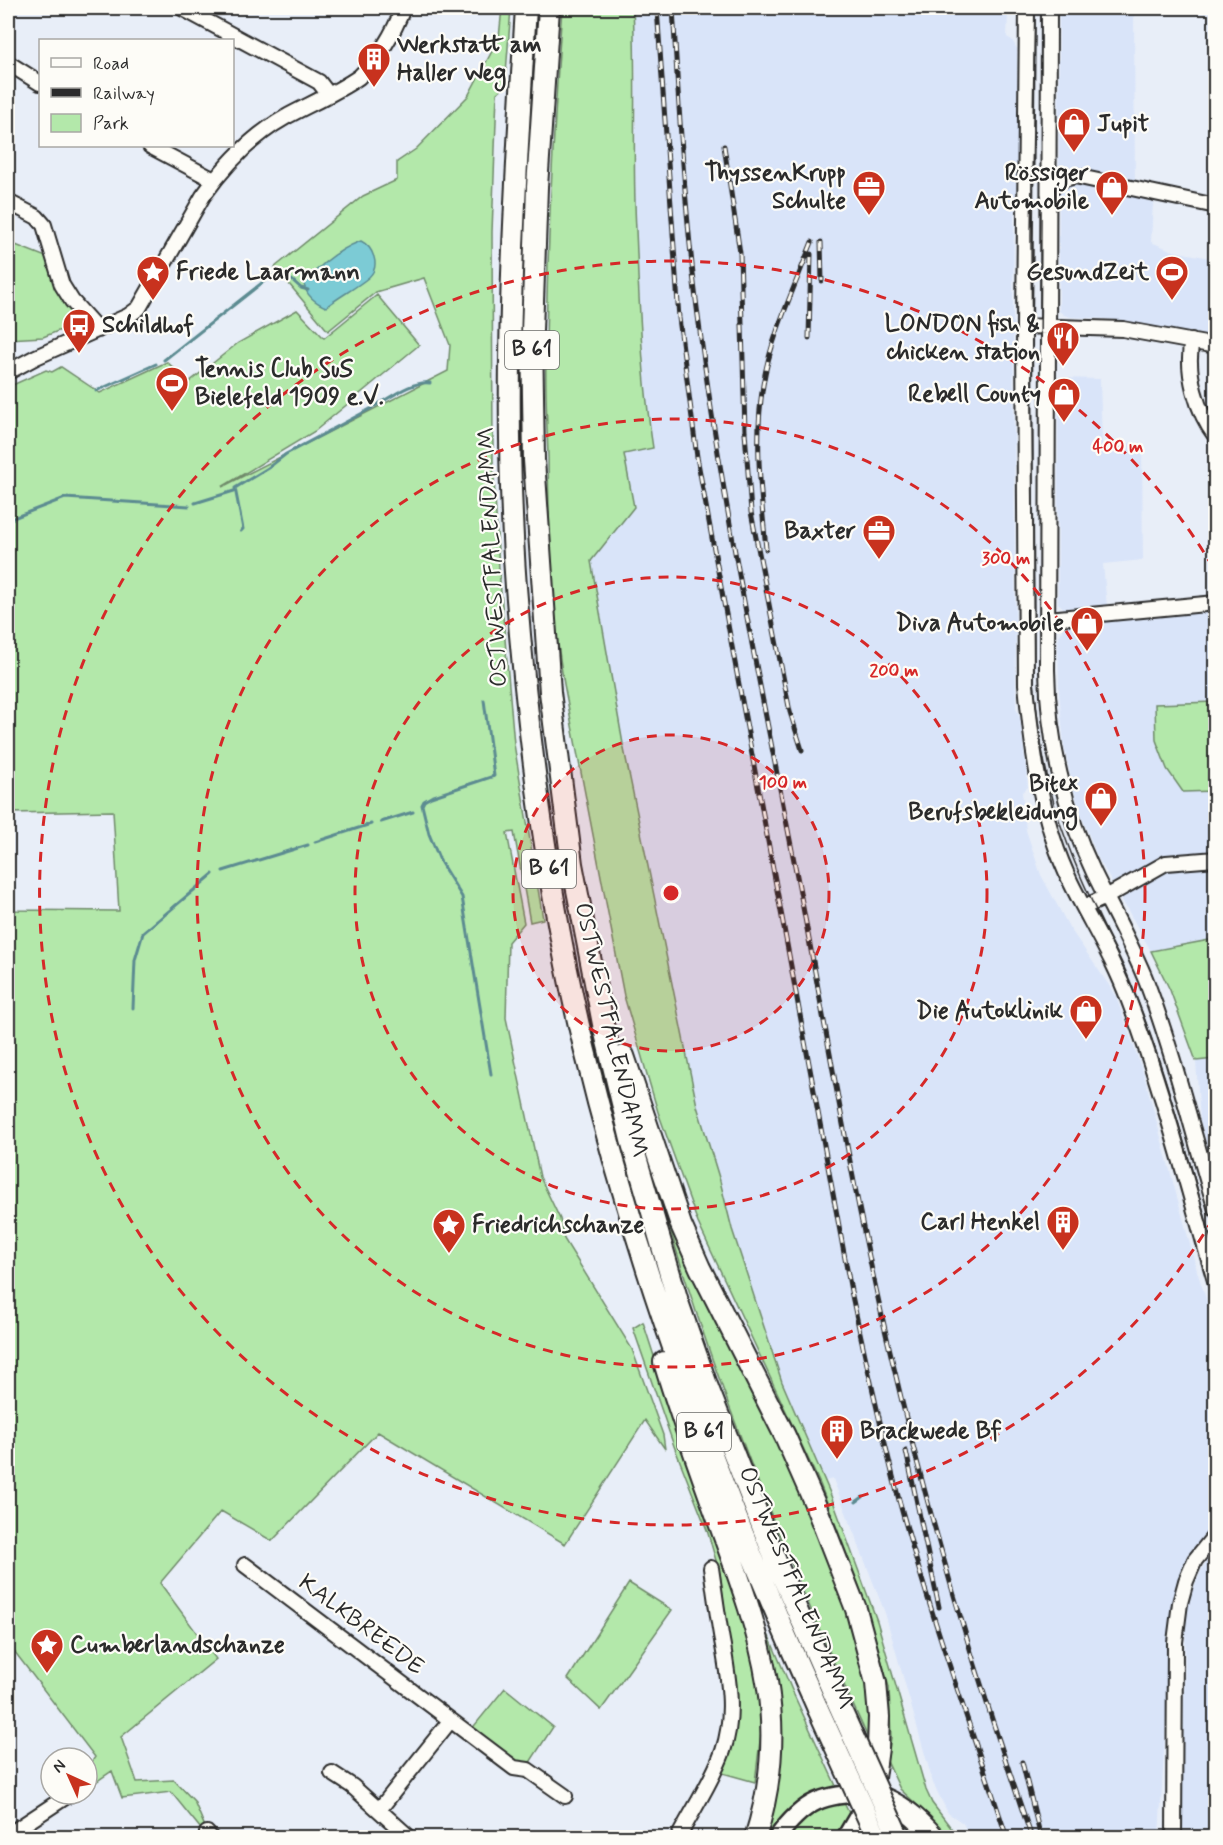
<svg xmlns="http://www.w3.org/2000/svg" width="1223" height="1845" font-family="Mynerve,sans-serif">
	<rect width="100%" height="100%" fill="#e8eef8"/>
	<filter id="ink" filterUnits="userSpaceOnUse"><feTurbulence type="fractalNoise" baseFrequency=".0167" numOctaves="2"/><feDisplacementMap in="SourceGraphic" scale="12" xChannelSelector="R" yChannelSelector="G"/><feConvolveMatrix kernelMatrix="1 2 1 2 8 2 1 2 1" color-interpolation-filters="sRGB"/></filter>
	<g filter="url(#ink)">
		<path fill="#d9e4f9" d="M633,8H1017L1008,14L1007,37L1012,40L1017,49V177L1014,217L1013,304L1016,708L1020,718L1028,787L1022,792L1026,830L1041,875L1069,927L1115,994L1144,1075L1198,1274L1215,1327V1523L1192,1550L1173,1595L1159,1837H970L963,1823L948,1813L933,1783L885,1613L833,1479L825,1481L782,1382L732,1229L720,1181L697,1106L623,744L591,561L634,507L624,454L653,448L647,409L635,229L636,68Z
			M1059,8H1134L1135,197L1153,202L1151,242L1173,251L1215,259L1208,337L1107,319L1071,317L1064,315L1059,311Z
			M1058,378L1100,379L1102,444L1142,443L1143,560L1103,564L1107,607L1071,610H1066L1058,603Z
			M1215,610L1216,693L1212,694L1214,702L1155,705L1156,740L1167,769L1183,792L1215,791V939L1151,951L1098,858L1080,812L1071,779L1064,746L1059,691L1058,636L1064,628L1068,626Z
			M1215,1059V1173L1200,1120L1196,1061Z
			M1215,1548V1837H1181L1186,1616L1189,1599L1202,1569Z"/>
		<path fill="#b3e8aa" stroke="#6f8a6a" stroke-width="1.5" fill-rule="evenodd" d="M502,8H511L505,86L497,93L492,232L493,460L499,569L514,744L543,919L530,922L514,832L507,833L524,923L508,942L506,1018L540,1177L560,1219L564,1239L632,1349L663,1435L665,1449L645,1420L565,1544L378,1432L272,1541L221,1511L160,1583L216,1659L121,1737L137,1782L174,1780L194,1801L205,1827L201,1829L171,1792L122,1798L112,1771L87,1788V1769L95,1757L8,1643V387L46,370L52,372L61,367L100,393L167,362L189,382L238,343L297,310L324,338L377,295L419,345L315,431L222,487L448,371L450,345L424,278L376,292L328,331L275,267L363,196L397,180V162L416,149L468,96L499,38ZM113,811L119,911L8,910L10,813Z
			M562,8H633C637,82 632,156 636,230C639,302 642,378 653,448L624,454L634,507L591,561L623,744L697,1106L720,1181L732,1229L782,1382L830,1493L877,1621L926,1790L932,1803L958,1837H945L929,1816L900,1789L887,1761L891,1738L889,1687L863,1596L820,1484L698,1223L658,1112L624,996L564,684C551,610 549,532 548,457C547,422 545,387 546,353C547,237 554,122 562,8Z
			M8,242L46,257C51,273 55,289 64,303C70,310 80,316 83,325L82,328L58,331L43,337L8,339Z
			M1215,693V791L1183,792L1167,769L1156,740L1155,704L1214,702L1212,694Z
			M1215,939V1059L1196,1061L1170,990L1151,951Z
			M653,1169L764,1402L849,1609L867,1687L870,1742C785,1557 706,1366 653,1169Z
			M643,1322L682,1443L728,1571L754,1661L762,1724L755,1782L719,1772L736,1713L737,1699L720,1574L707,1530L674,1446L633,1328Z
			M629,1583L672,1610L601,1710L568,1679Z
			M763,1627H765L794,1695L837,1788L769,1837L762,1835Z
			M505,1688L553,1727L527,1767L516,1765L470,1731Z
			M844,1803L849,1813L835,1837L787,1838C799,1818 822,1804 844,1803Z"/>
		<path fill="#7bcbd5" stroke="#5b8b91" stroke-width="1.5" d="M361,241C373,247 381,266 369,277C356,288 340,296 326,307C316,303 305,295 304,283C319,266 339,249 361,241Z"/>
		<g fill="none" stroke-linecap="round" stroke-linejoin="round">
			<path stroke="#5b8b91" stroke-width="3" d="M292,280L301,288L308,290
				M164,360L272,275
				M96,391L156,364
				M375,406C390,398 413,380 430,383
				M195,503L234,491
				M8,520L65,498L189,506
				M241,531L243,529L235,488L268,468L286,454L372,408
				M484,700L494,776L431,797L424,801L422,805L429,834L441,863L462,897L491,1074
				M381,822L413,812
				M315,842L371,824
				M223,871L308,845
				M133,1008L135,960L143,933L213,874
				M856,1502L863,1497"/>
			<defs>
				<path id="minor" d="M182,8L319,82L329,95
					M1027,8L1024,326L1026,684C1032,750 1041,822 1071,883C1090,922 1114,959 1129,1001C1164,1093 1188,1190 1216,1284
					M1049,8L1047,670C1048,739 1064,810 1094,873C1112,910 1132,945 1147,983C1175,1057 1193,1134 1216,1210
					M8,63L40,83
					M150,146L214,180
					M1049,190L1061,180L1075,176L1216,206
					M8,202L37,217L44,225L62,285L72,301L98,330
					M1024,326L1123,329L1216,346
					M1192,341C1185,372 1197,412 1216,437
					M8,372L36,357L128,316L139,308L203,196C225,165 252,136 286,117C310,104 336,93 359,77C378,59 394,33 403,8
					M1048,619L1216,603
					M1084,907L1106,897L1166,863L1216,859
					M245,1565L514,1768L528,1770L565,1796
					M332,1773L352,1786L410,1838
					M379,1810L450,1721
					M207,1833L211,1838
					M8,1835L70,1794
					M678,1838C693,1809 712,1782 723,1751C735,1715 729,1682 723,1646C718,1620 715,1594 711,1568
					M1174,1838L1175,1642L1180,1603L1186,1581L1195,1560L1216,1534"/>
				<path id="major" d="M777,1838C804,1800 824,1794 868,1793
					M845,1838L868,1799"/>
				<path id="highway" d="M526,8C514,201 502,394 516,587C528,741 548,897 584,1047C639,1275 722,1496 818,1709
					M549,8L537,187L532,331L534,460L550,692L572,864L604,1029L631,1140L679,1305L708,1388L779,1569L837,1701
					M624,1056L681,1225L700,1268L785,1436L815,1504L856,1609L876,1683L879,1717L878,1748L872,1793C900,1804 915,1815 935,1838
					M664,1362C681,1419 702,1475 722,1531C761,1638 792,1723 755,1838"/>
			</defs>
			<use href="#minor" stroke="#2b2b2b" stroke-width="18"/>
			<use href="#major" stroke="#2b2b2b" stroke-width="21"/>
			<use href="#highway" stroke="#2b2b2b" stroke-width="24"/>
			<use href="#minor" stroke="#fdfcf7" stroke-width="14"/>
			<use href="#major" stroke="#fdfcf7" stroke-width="16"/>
			<use href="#highway" stroke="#fdfcf7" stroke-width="20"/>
			<path stroke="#2b2b2b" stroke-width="1.5" d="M1035,8L1031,235L1034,681C1038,738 1047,792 1068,845C1090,905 1123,960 1145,1020C1173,1096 1193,1176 1216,1255
				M1040,363L1041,195"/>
			<defs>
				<path id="rail" d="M657,8L679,318L697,457L851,1291C866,1361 881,1431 899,1500C930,1614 970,1725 1007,1838
					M673,8C679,111 685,214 698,316C724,518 767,718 805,918C832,1062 856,1207 890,1351C928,1516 976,1678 1032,1838
					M724,146L740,253L745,432L751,512L790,712L802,750
					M821,242L822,281
					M809,338L811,254
					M766,549C761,494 754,439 763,385C770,339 795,286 812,242
					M906,1451L939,1607
					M1022,1762L1041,1838"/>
			</defs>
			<use href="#rail" stroke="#2b2b2b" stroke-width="5"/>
			<use href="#rail" stroke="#fdfcf7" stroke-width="3" stroke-dasharray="9" stroke-linecap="butt"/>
			<defs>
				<path id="highway-bridge" d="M837,1701L899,1838
					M818,1709L877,1838"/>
			</defs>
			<use href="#highway-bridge" stroke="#2b2b2b" stroke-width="24" stroke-linecap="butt"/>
			<use href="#highway-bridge" stroke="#fdfcf7" stroke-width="20"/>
		</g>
	</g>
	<circle cx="671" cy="893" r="158" fill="#d62828" fill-opacity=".12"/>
	<g fill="none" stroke="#d62828" stroke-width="3" stroke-dasharray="10 8">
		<circle cx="671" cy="893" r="158"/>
		<circle cx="671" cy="893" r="316"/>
		<circle cx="671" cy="893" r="474"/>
		<path d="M1213 1219A632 632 0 1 1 1213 567"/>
	</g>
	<defs>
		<symbol id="building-pin" viewBox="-11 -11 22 30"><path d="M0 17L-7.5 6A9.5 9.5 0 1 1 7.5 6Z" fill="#c8321e" stroke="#fdfcf7"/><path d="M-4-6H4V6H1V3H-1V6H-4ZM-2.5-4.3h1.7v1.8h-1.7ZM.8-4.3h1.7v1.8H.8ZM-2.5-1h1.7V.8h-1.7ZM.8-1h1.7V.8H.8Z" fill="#fff"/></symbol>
		<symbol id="shop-pin" viewBox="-11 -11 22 30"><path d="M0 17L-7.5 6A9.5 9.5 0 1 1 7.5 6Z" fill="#c8321e" stroke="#fdfcf7"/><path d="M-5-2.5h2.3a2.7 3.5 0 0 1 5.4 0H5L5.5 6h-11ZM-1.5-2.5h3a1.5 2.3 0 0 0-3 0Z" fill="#fff"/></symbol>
		<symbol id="office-pin" viewBox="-11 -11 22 30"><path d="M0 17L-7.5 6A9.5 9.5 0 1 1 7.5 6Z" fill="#c8321e" stroke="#fdfcf7"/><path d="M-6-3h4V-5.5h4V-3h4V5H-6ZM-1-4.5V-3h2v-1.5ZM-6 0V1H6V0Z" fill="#fff"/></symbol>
		<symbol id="sight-pin" viewBox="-11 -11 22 30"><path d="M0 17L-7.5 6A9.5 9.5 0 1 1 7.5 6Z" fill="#c8321e" stroke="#fdfcf7"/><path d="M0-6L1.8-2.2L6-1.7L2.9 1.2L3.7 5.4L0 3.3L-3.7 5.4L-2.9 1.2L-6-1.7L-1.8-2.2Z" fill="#fff"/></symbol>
		<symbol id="stadium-pin" viewBox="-11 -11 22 30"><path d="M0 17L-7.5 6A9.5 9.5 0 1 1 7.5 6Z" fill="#c8321e" stroke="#fdfcf7"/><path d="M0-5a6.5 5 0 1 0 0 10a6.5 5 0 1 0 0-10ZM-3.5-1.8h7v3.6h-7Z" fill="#fff"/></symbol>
		<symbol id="bus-pin" viewBox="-11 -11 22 30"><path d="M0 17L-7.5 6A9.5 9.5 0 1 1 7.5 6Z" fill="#c8321e" stroke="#fdfcf7"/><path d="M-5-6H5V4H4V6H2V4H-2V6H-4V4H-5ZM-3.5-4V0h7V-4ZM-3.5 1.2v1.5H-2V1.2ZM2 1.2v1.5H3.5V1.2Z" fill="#fff"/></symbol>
		<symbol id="restaurant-pin" viewBox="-11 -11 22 30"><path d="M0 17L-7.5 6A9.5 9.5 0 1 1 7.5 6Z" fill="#c8321e" stroke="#fdfcf7"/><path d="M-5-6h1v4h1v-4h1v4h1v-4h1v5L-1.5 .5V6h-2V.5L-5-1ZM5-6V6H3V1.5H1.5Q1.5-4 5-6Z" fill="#fff"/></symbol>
	</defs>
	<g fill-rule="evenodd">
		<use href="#building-pin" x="355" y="40" width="38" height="52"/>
		<use href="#shop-pin" x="1055" y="105" width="38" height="52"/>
		<use href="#office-pin" x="850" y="168" width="38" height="52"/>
		<use href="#shop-pin" x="1093" y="168" width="38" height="52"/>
		<use href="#sight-pin" x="134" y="253" width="38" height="52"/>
		<use href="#stadium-pin" x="1153" y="253" width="38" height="52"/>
		<use href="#bus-pin" x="60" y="306" width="38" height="52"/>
		<use href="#restaurant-pin" x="1044" y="319" width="38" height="52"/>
		<use href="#stadium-pin" x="153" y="364" width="38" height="52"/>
		<use href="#shop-pin" x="1045" y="375" width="38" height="52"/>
		<use href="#office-pin" x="860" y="512" width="38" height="52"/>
		<use href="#shop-pin" x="1068" y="604" width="38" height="52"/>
		<use href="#shop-pin" x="1082" y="779" width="38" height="52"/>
		<use href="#shop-pin" x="1067" y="992" width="38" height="52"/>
		<use href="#building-pin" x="1044" y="1203" width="38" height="52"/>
		<use href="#sight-pin" x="430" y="1206" width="38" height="52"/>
		<use href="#building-pin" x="818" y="1412" width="38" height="52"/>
		<use href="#sight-pin" x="28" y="1626" width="38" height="52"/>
	</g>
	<g text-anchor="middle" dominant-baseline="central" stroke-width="4.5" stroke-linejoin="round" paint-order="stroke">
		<g fill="#fdfcf7" stroke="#6a6a68" stroke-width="1.5">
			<rect x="505" y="331" width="54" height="38" rx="4.5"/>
			<rect x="522" y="850" width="54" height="38" rx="4.5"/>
			<rect x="677" y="1413" width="54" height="38" rx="4.5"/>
		</g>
		<g font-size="22" font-weight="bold" fill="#2b2b2b">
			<text x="532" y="350">B 61</text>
			<text x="549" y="869">B 61</text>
			<text x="704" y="1432">B 61</text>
		</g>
		<g font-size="24" font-weight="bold" fill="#2b2b2b" stroke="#fdfcf7" text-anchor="end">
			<text x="397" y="45" text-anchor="start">Werkstatt am<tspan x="397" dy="28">Haller Weg</tspan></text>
			<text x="1097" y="124" text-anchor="start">Jupit</text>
			<text x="846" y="173">ThyssenKrupp<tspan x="846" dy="28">Schulte</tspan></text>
			<text x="1089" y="173">Rössiger<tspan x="1089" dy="28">Automobile</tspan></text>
			<text x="176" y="272" text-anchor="start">Friede Laarmann</text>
			<text x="1149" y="272">GesundZeit</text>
			<text x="1040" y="324">LONDON fish &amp;<tspan x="1040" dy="28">chicken station</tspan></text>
			<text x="102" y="325" text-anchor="start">Schildhof</text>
			<text x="195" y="369" text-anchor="start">Tennis Club SuS<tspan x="195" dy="28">Bielefeld 1909 e.V.</tspan></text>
			<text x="1041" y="394">Rebell County</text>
			<text x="856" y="531">Baxter</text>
			<text x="1064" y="623">Diva Automobile</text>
			<text x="1078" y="784">Bitex<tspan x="1078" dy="28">Berufsbekleidung</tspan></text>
			<text x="1063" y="1011">Die Autoklinik</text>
			<text x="1040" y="1222">Carl Henkel</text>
			<text x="472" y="1225" text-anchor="start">Friedrichschanze</text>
			<text x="860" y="1431" text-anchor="start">Brackwede Bf</text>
			<text x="70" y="1645" text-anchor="start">Cumberlandschanze</text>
		</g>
		<g font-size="24" fill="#2b2b2b" stroke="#fdfcf7">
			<text transform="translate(493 557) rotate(-93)">OSTWESTFALENDAMM</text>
			<text transform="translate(611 1030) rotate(77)">OSTWESTFALENDAMM</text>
			<text transform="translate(796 1588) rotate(67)">OSTWESTFALENDAMM</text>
			<text transform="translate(361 1625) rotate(37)">KALKBREEDE</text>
		</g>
	</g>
	<circle cx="671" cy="893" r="9" fill="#d62828" stroke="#fdfcf7" stroke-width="3"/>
	<g font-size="18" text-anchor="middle" font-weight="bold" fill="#d62828" stroke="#fdfcf7" stroke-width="4.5" stroke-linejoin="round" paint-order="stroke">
		<text x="1118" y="452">400 m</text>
		<text x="1006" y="564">300 m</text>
		<text x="894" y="676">200 m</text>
		<text x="783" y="788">100 m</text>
	</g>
	<rect width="1223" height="1845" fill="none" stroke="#fdfcf7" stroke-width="30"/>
	<rect x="15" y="15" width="1193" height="1815" fill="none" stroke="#2b2b2b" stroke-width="2" filter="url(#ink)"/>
	<rect x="39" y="39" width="195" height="108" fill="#fdfcf7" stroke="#a9a8a5" stroke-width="1.5"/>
	<rect x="51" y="58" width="30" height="9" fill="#fdfcf7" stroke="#a9a8a5" stroke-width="1.5"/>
	<text x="93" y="69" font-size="18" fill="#2b2b2b">Road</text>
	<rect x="51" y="88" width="30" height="9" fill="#2b2b2b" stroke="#a9a8a5" stroke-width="1.5"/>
	<text x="93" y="99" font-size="18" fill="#2b2b2b">Railway</text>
	<rect x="51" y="114" width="30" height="18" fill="#b3e8aa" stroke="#a9a8a5" stroke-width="1.5"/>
	<text x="93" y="129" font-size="18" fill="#2b2b2b">Park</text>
	<g transform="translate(69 1776) rotate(315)"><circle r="28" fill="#fdfcf7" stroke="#a9a8a5" stroke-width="1.5"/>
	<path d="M0-4.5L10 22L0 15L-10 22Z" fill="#c8321e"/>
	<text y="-9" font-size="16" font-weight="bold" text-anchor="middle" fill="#2b2b2b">N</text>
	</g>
</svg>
